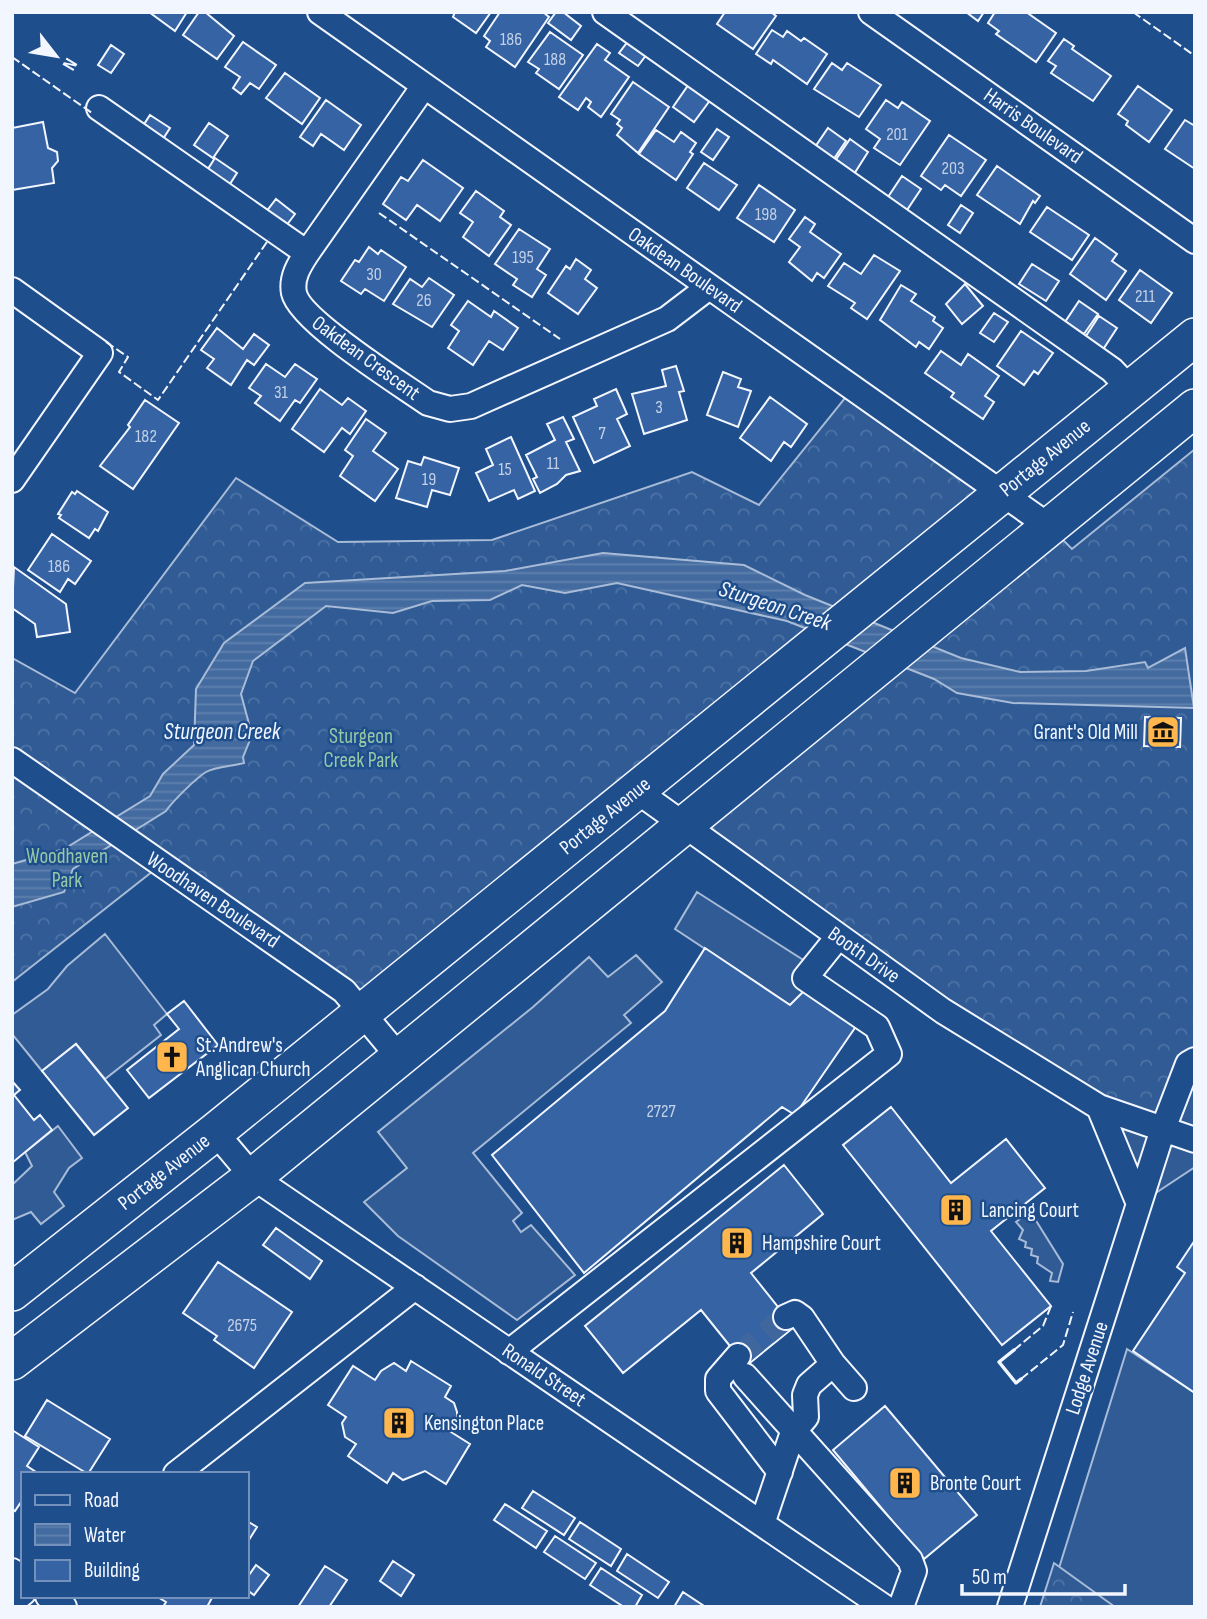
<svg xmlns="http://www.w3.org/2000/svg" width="1207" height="1619" font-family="'Sofia Sans Condensed',sans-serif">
	<defs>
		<pattern id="forest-crowns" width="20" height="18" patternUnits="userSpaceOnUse" patternTransform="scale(1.75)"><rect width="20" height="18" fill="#305b95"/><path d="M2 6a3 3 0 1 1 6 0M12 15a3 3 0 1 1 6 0" fill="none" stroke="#4e73a5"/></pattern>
		<pattern id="water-rules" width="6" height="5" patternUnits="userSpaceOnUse" patternTransform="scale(1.75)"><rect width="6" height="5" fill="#446ba0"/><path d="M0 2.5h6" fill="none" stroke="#5f81ae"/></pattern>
	</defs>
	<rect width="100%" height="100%" fill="#1f4e8c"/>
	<path fill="#305b95" stroke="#a8bbd7" stroke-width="2" d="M697,892L808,963L806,989L790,1005L675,929Z
		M105,934L167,1014L154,1025L161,1035L105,1079L76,1044L42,1071L12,1034V1015L48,989L67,966Z
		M636,955L662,982L624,1015L631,1023L473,1153L522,1213L513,1221L521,1232L531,1225L575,1275L517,1320L398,1236L364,1202L407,1168L378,1132L533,1007L589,957L608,977Z
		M1099,1107L1195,1140V1167L1139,1204Z
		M58,1126L82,1158L69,1168L54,1192L64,1206L41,1224L31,1212L12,1220V1185L32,1166L25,1152Z
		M1030,1211L1063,1264L1058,1282L1050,1281L1052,1273L1037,1263L1038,1257L1031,1255L1032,1249L1025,1247L1026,1242L1019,1239L1023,1230L1016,1222Z
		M1127,1349L1195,1393V1607H1114L1059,1568Z"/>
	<path fill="url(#forest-crowns)" stroke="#a8bbd7" stroke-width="2" d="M853,388L1001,494L361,1013L162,864L12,982V658L75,693L236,478L338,542L492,540L692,472L759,505Z
		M1195,449V1140L1099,1107L682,825L1050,527L1072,549Z
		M1054,1563L1115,1607H1040Z"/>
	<path fill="url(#water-rules)" stroke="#a8bbd7" stroke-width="2" d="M603,553L744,565L805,595L961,658L1020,672L1086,671L1145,662L1148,668L1185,648L1194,708L1013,703L957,693L934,679L787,621L617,583L565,593L522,585L490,600L432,601L393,613L326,606L253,661L241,694L252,735L243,757L244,763C233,766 215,767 206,772C196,778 172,802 166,811L73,869L64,892L12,907V864L64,849L150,796L163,774L194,745L196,689L224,643L305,583L505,571Z"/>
	<path fill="#3563a3" stroke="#f2f6ff" stroke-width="2" d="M149,12H187L175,31Z
		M199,12H205L234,36L217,59L183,35Z
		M455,12H491L476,33L453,17Z
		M500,12H543L549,17L515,67L486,47L490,41L484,36Z
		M556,12H563L581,26L571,40L548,23Z
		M725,12H771L776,16L753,49L717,24Z
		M966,12H984L978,21Z
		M995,12H1026L1056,33L1036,62L996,34L999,31L988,23Z
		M772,30L783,37L787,31L801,41L804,38L827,54L807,84L773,60L771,64L756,54Z
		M550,32L583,55L559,89L536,73L539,69L528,62Z
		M1064,39L1074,46L1072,49L1111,76L1093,101L1051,73L1056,66L1048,61Z
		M629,40L647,54L638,66L619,53Z
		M243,42L276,65L259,89L250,83L241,94L233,88L240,77L225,67Z
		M597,44L610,53L605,60L629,77L601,117L588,107L591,102L586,98L578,110L559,97Z
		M111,45L124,54L111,73L98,65Z
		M832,63L842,70L847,63L881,85L859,117L814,89Z
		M285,73L320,98L302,124L266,98Z
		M633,82L669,107L638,153L617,135L622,128L617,124L620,120L611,114Z
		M689,84L711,99L694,122L673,107Z
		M1138,86L1172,110L1149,142L1126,125L1128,121L1118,114Z
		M326,100L361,125L344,150L321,134L313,146L300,137Z
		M886,100L898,108L902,102L930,121L900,165L874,148L880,139L866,129Z
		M150,115L170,128L161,142L141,129Z
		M1185,120L1195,126V169L1165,149Z
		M43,122L48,148L57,152L58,161L52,168L54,183L12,190V128Z
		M209,123L228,136L213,158L194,145Z
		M828,128L846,141L833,160L815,147Z
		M717,129L729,137L713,160L701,152Z
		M656,130L674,142L681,132L696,143L690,152L693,154L676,180L639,154Z
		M949,135L986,160L961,196L945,185L941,190L921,176Z
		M850,139L868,152L854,174L835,161Z
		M215,158L237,173L228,187L206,172Z
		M423,160L463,188L440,221L417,205L406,220L383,204L401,177L408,181Z
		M704,163L737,185L719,210L687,188Z
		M997,166L1040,196L1035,203L1033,201L1020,224L977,195Z
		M902,176L921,189L907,210L888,197Z
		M759,185L795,210L774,242L737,218Z
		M476,191L504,211L500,217L511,225L489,256L463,237L473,222L460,213Z
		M276,199L295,214L286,226L266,212Z
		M961,205L973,213L960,233L948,225Z
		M1047,207L1089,235L1072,260L1030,232Z
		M805,217L815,224L810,232L841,254L824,278L817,273L812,281L789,262L800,247L789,239Z
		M519,229L550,249L537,269L546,275L532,297L513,285L517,279L495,264Z
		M1095,238L1117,254L1112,261L1126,271L1106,300L1070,274Z
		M369,247L378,254L381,250L406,267L384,301L365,289L361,294L341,281L355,260L359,262Z
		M874,255L900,271L867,319L851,308L855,303L828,286L844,263L861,274Z
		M576,259L591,270L585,279L597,288L578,314L548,293L566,266L570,269Z
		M1032,264L1059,281L1046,301L1019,284Z
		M1140,270L1172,293L1151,323L1119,300Z
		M429,278L454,295L432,327L393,304L410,279L422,287Z
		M965,284L983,306L962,324L946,304Z
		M901,285L916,294L911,301L935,317L933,321L943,328L929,349L919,342L916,347L880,320Z
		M468,301L491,317L494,311L518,328L503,350L489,341L473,365L448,348L459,331L451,325Z
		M1079,301L1098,314L1084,334L1065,322Z
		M994,313L1008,322L994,342L980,333Z
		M1099,316L1117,328L1102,351L1084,339Z
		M217,328L243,349L254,334L269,345L254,365L247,360L231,385L207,368L214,359L201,350Z
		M1021,331L1053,353L1038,374L1034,371L1024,385L997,366Z
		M941,351L961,365L968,354L999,376L985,396L994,402L983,419L951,397L954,393L925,373Z
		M266,364L285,377L295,364L317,379L300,403L295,400L280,421L255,403L261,396L249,388Z
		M676,366L684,391L679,392L687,420L644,434L632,394L666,386L662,370Z
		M723,372L741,379L738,387L751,391L738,427L707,415Z
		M320,389L342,405L348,398L366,411L350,434L342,428L324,452L292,429Z
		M616,389L627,414L617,419L630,446L594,463L573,417L597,406L594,399Z
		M770,397L807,424L791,447L784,442L771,461L740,438Z
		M145,400L179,423L133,489L100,466L130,427L128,425Z
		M563,417L574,439L566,442L580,471L566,475L557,484L540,493L533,479L537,477L526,455L555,440L547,424Z
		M366,419L386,433L373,451L398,469L375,501L340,476L353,456L345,450Z
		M511,437L535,491L518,499L514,490L489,501L476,473L493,465L486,449Z
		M424,457L459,468L450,495L432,490L427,507L396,498L408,461L421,465Z
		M77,491L108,512L98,531L95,529L89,538L59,518L61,515L58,514L72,492L75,494Z
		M52,534L91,561L75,584L68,579L60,592L28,570Z
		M14,567L66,604L70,632L37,637L35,624L12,608Z
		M1145,717L1181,718L1180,747L1144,746Z
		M705,948L790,1005L806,989L859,1022L795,1115L782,1107L584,1273L492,1155L665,1011Z
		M184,1001L218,1045L149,1098L127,1070L179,1029L167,1014Z
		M76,1044L128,1108L94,1135L42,1071Z
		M12,1081L20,1090L14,1095L34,1120L40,1115L52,1130L12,1163Z
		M891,1107L951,1183L1006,1139L1045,1188L991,1231L1051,1306L1002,1345L843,1145Z
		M784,1165L823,1214L751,1273L794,1327L746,1366L701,1310L623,1373L585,1326Z
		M276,1228L322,1261L310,1279L263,1245Z
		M1195,1240V1393L1133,1351L1185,1273L1177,1267Z
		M218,1262L292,1312L254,1368L214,1340L217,1336L183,1313Z
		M411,1361L451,1386L445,1397L454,1403L457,1412V1422L451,1432L470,1444L446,1484L425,1471L403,1480L393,1473L387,1483L348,1456L356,1444L345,1437L342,1423L346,1417L328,1405L353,1366L375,1380L381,1371L394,1363L406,1371Z
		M47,1400L110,1439L88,1474L25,1436Z
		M885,1406L977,1515L924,1559L833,1450Z
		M12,1430L39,1447L27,1466L39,1474H23V1499L15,1511L12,1509Z
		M533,1491L575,1518L564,1535L522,1508Z
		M505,1504L547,1531L536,1548L494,1520Z
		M247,1521L257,1527L247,1543Z
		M580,1522L621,1549L611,1566L569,1539Z
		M555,1536L596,1563L585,1579L544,1552Z
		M627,1554L669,1582L658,1598L617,1571Z
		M393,1561L414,1575L401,1596L380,1581Z
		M256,1565L269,1575L254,1595L247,1590V1578Z
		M325,1566L347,1580L329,1607H298Z
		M601,1568L642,1595L635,1607H624L590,1585Z
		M683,1592L704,1606L703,1607H674Z
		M156,1596H213L207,1607H163L166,1602Z"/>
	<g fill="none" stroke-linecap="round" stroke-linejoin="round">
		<path stroke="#3f679d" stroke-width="24" stroke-dasharray="24 12" stroke-linecap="butt" d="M738,1356L786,1317"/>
		<defs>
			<path id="minor" d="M320,12L1050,527
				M605,12L1112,370L1130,389
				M871,12L1195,241
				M424,86L307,253C299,265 291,278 294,293C300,321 401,384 428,403L450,409L471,406L667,319L709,287
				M99,108L307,253
				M12,290L100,353L12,480
				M12,760L344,991L399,1057
				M637,791L943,1011L1099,1107L1195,1140
				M1099,1107L1139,1204
				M215,1132L253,1177L884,1607
				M509,1352L889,1054L877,1027L805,978L838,937
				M738,1356L718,1379V1391L780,1472
				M833,1364L854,1388
				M745,1376L910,1560L914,1571L901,1607
				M176,1474L415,1287
				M762,1524L793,1432L806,1417L805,1395L809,1385L833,1364L802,1318L795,1313L786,1317
				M12,1571L23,1579
				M48,1596L64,1607
				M12,1602L23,1593
				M1010,1607L1163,1129L1188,1064L1195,1060"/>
			<path id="highway" d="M12,1292L215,1132L1195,337
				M12,1361L253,1177L1195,408"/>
		</defs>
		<use href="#minor" stroke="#f2f6ff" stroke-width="28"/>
		<use href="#highway" stroke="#f2f6ff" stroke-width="40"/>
		<use href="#minor" stroke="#1f4e8c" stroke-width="24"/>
		<use href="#highway" stroke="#1f4e8c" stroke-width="37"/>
		<path stroke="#f2f6ff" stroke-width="2" stroke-dasharray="9 3.5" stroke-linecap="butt" d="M1133,12L1195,56
			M12,57L92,113
			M379,213L560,339
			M106,342L128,357L119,372L158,400L269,239
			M1014,1350L1043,1326L1051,1306
			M1021,1379L1063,1345L1073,1312"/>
		<path stroke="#f2f6ff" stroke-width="3.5" d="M1014,1350L999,1362L1016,1383L1021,1379"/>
	</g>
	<defs>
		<symbol id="museum-square" viewBox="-11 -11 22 22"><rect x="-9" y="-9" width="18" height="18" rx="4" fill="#ffb74d" stroke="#1f4e8c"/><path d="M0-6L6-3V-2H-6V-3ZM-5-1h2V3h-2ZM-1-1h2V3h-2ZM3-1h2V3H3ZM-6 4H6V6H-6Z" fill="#111"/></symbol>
		<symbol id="church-square" viewBox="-11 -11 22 22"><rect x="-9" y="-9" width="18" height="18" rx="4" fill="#ffb74d" stroke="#1f4e8c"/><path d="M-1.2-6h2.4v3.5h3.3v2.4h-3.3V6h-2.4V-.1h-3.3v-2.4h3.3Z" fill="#111"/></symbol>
		<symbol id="building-square" viewBox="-11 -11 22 22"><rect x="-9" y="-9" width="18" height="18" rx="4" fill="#ffb74d" stroke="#1f4e8c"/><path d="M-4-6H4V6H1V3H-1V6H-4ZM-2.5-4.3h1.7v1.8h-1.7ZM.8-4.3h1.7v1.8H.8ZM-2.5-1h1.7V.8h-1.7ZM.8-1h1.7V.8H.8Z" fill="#111"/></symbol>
	</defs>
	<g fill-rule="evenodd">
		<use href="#museum-square" x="1144" y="713" width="38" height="38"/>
		<use href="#church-square" x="153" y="1038" width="38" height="38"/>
		<use href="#building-square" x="937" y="1191" width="38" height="38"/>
		<use href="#building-square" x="718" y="1224" width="38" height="38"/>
		<use href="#building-square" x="380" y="1404" width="38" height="38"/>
		<use href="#building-square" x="886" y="1464" width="38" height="38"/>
	</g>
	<g text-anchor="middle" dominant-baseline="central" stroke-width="5" stroke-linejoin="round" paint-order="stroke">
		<g font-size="18" fill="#c3d1e8">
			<text x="511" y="39">186</text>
			<text x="555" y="59">188</text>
			<text x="897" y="134">201</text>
			<text x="953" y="168">203</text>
			<text x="766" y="214">198</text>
			<text x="523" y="257">195</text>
			<text x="374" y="274">30</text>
			<text x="1145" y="296">211</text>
			<text x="424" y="300">26</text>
			<text x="281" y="392">31</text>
			<text x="659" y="407">3</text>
			<text x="602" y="433">7</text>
			<text x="146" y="436">182</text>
			<text x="553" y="463">11</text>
			<text x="505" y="469">15</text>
			<text x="429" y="479">19</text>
			<text x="59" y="566">186</text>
			<text x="661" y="1111">2727</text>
			<text x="242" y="1325">2675</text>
		</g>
		<g font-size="21" fill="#f2f6ff" stroke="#1f4e8c">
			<text transform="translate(1033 126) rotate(35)">Harris Boulevard</text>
			<text transform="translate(685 270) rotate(35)">Oakdean Boulevard</text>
			<text transform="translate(366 358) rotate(36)">Oakdean Crescent</text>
			<text transform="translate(1045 458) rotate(-39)">Portage Avenue</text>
			<text transform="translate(605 816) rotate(-39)">Portage Avenue</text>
			<text transform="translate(213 900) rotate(34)">Woodhaven Boulevard</text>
			<text transform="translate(864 955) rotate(35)">Booth Drive</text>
			<text transform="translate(164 1172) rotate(-38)">Portage Avenue</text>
			<text transform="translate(1087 1368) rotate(-72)">Lodge Avenue</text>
			<text transform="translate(544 1375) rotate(34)">Ronald Street</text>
		</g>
		<g font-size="21" fill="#f2f6ff" stroke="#1f4e8c" text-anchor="start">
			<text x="1138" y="732" text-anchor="end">Grant's Old Mill</text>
			<text x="196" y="1045">St. Andrew's<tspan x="196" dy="24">Anglican Church</tspan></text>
			<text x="981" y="1210">Lancing Court</text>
			<text x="762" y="1243">Hampshire Court</text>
			<text x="424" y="1423">Kensington Place</text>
			<text x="930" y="1483">Bronte Court</text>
		</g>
		<g font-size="21" fill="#97c8a6" stroke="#1f4e8c">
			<text x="361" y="736">Sturgeon<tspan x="361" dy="24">Creek Park</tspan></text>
			<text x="67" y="856">Woodhaven<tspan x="67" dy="24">Park</tspan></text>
		</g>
		<g font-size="23" font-style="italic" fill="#f2f6ff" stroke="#1f4e8c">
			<text transform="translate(775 606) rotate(18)">Sturgeon Creek</text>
			<text x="222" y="732">Sturgeon Creek</text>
		</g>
	</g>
	<rect width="1207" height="1619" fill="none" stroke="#f2f6ff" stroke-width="28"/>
	<rect x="21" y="1472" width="228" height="126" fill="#1f4e8c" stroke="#7391ba" stroke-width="2"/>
	<rect x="35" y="1495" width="35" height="10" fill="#1f4e8c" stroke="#7391ba" stroke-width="2"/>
	<text x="84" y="1507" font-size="21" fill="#f2f6ff">Road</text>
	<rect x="35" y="1524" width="35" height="21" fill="url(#water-rules)" stroke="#7391ba" stroke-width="2"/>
	<text x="84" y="1542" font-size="21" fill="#f2f6ff">Water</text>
	<rect x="35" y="1560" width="35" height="21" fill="#3563a3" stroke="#7391ba" stroke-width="2"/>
	<text x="84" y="1577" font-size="21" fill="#f2f6ff">Building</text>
	<g transform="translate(56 56) rotate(121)" stroke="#1f4e8c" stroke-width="5" paint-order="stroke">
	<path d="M0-5L12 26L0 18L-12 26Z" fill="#f2f6ff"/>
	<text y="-10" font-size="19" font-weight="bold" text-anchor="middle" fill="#f2f6ff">N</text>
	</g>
	<path d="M962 1584v10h163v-10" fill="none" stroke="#f2f6ff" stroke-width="3.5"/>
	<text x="972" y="1584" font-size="21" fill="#f2f6ff" stroke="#1f4e8c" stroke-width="5" paint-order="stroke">50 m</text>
</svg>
